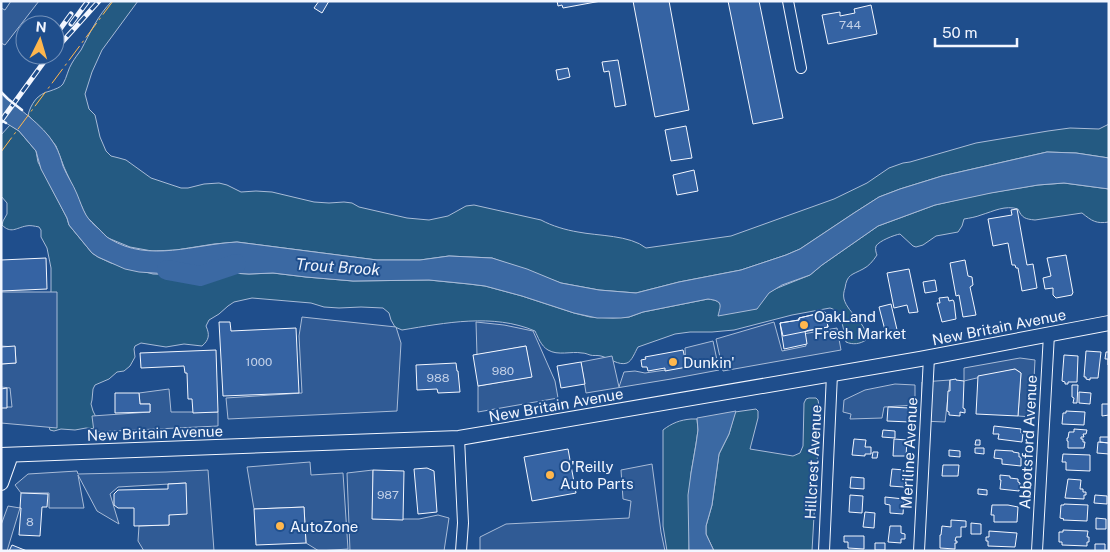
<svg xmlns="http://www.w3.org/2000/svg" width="1110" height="552" font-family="'Public Sans',sans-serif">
	<rect width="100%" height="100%" fill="#1f4e8c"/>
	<path fill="#245a82" stroke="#a8bbd7" d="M112,1H138L102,50L92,72L85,94L89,109L95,115L100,137L106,151L111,156L119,158L126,160L151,178L181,188H188L204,184L219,183L227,185L241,192L256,191L272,192L314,202L329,203L344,202L352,203L359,207L407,218L429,220L448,216L466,206L474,205L541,220C552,226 566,230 578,232C598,236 630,235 646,248L731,236L834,199L867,183L889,168L903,163L910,162L976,143L1048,131L1070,128L1099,129L1109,124V158L1076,153L1047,152L942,176L900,189L879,197L854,213L800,249L786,255L741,270L679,282L636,293L599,290L561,283L492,258L449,256L420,260H377L237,242L214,244L176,250L152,251L130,247L108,238L86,216L64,167L56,146L46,133L28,115C31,104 37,94 50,91C55,89 60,88 63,84C67,77 68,69 72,63C75,58 78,54 81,50C90,33 98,15 112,1Z
		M10,125L19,131L36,151L38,162L67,218L69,225L92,253L98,257L111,263L153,274L183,275H197L212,272L249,274L273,273L306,277L353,281L429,280L469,284L485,286L522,296L574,313L590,317L613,318L629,317L643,312L708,299C714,300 718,300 721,306L720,310L765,298L768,293L775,289L810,275L822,265L878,226L935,205L983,194L1038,185L1064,183L1109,189V222C1096,224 1092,221 1082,213L1035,220C1025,219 1022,218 1018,209C1005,205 994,211 981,215C976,217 970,218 964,219L962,226L958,232L936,236L923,245L916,247L913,246L900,234C894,235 879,241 876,246C875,249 876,253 877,255C873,261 869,266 863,269C852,275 847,274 845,288C844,291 843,295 844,299C848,314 869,324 866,340C860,344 853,345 846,342C843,331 843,311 830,308L792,315L734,330L712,332H690L675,334L638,347C635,352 632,361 627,363C619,366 609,358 601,356C597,355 593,356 590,355C587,354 585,353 582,353C571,351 558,356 548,350C541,346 538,337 535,331C493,313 445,323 402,330L395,327L391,320L389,313L383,308L361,307L339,308L324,307L311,303L252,298L234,302L228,306L219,314L209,320L206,326C210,335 209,340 202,346L184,344L166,347L141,343L135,346L134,349L135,357L130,366L124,371L117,372L109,379L95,385L93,389L92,400L91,404L93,411L98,421L97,429L86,428L75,430L61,429L54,431L50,430L47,420L51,290V268L47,248L41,237V230L39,227C34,226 30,225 26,226C16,228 11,234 2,225L3,221L7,214V203L1,196V135Z
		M809,398H816L818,400L820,411L812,551H714L706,534V526L712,505L719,454L729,434L735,412L756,409L758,411V418L750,449L793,456L800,453L803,446L804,403L806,399Z
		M691,419H697L698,430L696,444L691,473L689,551H667L663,526V430C672,423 680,420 691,419Z"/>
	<path fill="#305b95" stroke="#a8bbd7" d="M11,1H39L5,45L1,43V8L5,10Z
		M1,292H57V428L1,423V407H12L10,388L1,387V364L16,363L15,347L1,346Z
		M302,317L396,327L401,343L397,411L228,419L226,398L302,393L299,336Z
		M476,322L504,325L533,331L555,381L558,398L478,412V386L531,377L526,346L477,355Z
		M774,322L782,351L806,346L803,334L837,328L841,350L723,371L716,339Z
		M713,341L719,370L671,379L586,393L581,362L612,356L619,387L624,372L635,371L645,373L686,367L685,348Z
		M1020,358L1035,360L1032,417L1018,416L1021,373L1015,369L964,381V368Z
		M950,380L945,422L922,421V382Z
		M895,384L915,385V405L884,407L882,418L850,419L851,414L843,412L844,400L865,390Z
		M169,389L171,412H218V426L94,432L92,416L150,412V404H140L139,393Z
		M310,462L311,475L343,473L348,549L319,551L306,543L304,507L254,509L247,467Z
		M652,464L661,532L665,551H480V537L506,524L629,518L631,501L623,499L621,470Z
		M208,470L214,551H144L138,541L139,526L169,525V515L186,483L118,487L110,494L119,524L97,511L78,475L84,508H49V493H21L15,485L28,474L77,471L78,474L166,472Z
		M373,470V519H419L438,515L449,518L444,551H350L347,473Z
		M8,506L20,508L7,551H1V525Z"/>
	<path fill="#3b69a3" stroke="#a8bbd7" d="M1,92C18,110 42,123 55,145C59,152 61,159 63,166C67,176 73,184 77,194C80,201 82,208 86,215C89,220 94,225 99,229C102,232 106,237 110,239C149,263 195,244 237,242L377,260H420L449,256L492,258L527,269L561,283L599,290L636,293L679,282L741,270L786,255L800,249L854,213L879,197L900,189L942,176L1047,152L1076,153L1109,158V189L1064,183L1038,185L991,193L935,205L878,226L822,265L810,275L782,285L769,293L757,309L718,316C721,304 723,301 708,299L643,312L629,317L621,318H597L574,313L522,296L485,286L469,284L429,280L353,281L306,277L273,273L249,274L212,272L197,275H183L139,272L125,269L98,257L92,253L69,225L67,218L41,169L36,151L19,131L1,120Z
		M736,411L729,434L719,454L712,505L706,526V534L714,551H689L688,495L691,473L696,444L698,430L697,418Z"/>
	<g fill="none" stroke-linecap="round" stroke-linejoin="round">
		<path stroke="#3b69a3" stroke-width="20" d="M167,270L200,276L236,264"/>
	</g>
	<path fill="#3563a3" stroke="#f2f6ff" d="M319,1H329L322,13L314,8Z
		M557,1H601L563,8L562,5L558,6Z
		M633,1H669L689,110L655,117Z
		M728,1H759L783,118L753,124Z
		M871,5L877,34L828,44L822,15L840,12V16L855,13L854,9Z
		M618,60L626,105L615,107L609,71L604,72L602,62Z
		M568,68L570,77L558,80L556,70Z
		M686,126L692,158L671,161L665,130Z
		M694,170L698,191L677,195L673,175Z
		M1017,209L1027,265L1033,264L1037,288L1022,291L1018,268H1016L1015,265H1012L1008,243L993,246L988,219L1012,215L1011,210Z
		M1066,255L1073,293L1072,294V295L1056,298L1053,295V288L1045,289L1043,278L1051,276L1047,258Z
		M46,258L47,289L1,291V260Z
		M965,260L968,276L972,277L973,285L970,287L976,315L963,317L959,295L956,296L950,263Z
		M909,269L918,312L909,313L907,305L894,308L887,273Z
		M935,280L937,291L925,293L923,282Z
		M948,297L949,301L953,300L954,302L956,319L942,322L937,303H940L939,298Z
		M891,304L898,334L892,336L891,333L886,334L879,307Z
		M825,312L828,327L805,331L807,344L784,349L780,323L799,320V318Z
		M825,312L828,327L783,336L780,323L799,320V318Z
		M219,322H230L231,331L296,328L299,393L223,396Z
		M15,346L16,363L1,364V347Z
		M526,346L532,377L478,386L473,355Z
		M216,350L218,412L193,413L192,399H188L187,373H185L184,366L141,368L140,353Z
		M683,350L687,367L665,371V368L648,371L647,367H642L641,360L646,359L645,357Z
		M1086,351L1101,352L1098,378H1090V380L1086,379V377H1084Z
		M1106,352H1109V365H1108V359H1105Z
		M1064,355L1078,356L1077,382H1068V384H1065V382L1062,381Z
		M581,362L585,384L561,388L557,366Z
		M456,363L457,371H458L460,392L438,393L437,389L417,390L416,365Z
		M1015,369L1021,373L1018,416L976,414L978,376Z
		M956,379V380L964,381L963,408L965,409V413L960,412V416L949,415V412L947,411L948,391H950V380Z
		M1072,385H1078L1077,403H1073L1074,398L1072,397Z
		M7,388V408H1V389Z
		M1079,392L1091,393L1090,404L1079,403Z
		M115,393H139L140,404H150V412L115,413Z
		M1102,404H1109V415L1102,416Z
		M888,407L910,408V422L887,421Z
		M1066,411L1085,412L1084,425L1062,424L1063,413H1066Z
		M994,426L1021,429V433H1023L1022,442L998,439L999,434H993Z
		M1074,429L1087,430L1086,434H1083L1084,437H1081V439H1083V442H1085L1084,448H1068V441H1067V438H1068L1069,432H1074Z
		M883,430L895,431V438L882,437Z
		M1100,437H1109V443L1100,442Z
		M854,439L866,440L865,447H871V454H865V456L852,455Z
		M894,439L907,440L906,456H893Z
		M976,440H980V445H975Z
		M1098,442L1109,443V454L1097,453Z
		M975,448H984V454L975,453Z
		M568,449L576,493L532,501L524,457Z
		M949,450L960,451V457L949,456Z
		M995,450L1013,451V452L1019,453V457H1021V466L1002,464V459L994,458Z
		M873,452H878L877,458H872Z
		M1063,454L1090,455V471L1066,470V462H1062Z
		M943,465H959L958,476H942Z
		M427,468L434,471L437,512L418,514L414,469Z
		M892,469L905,470L904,487L890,486Z
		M373,470L404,471L403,520L372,519Z
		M1000,475L1010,476V478L1018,479V482L1020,483L1019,491L1000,489L1001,480H1000Z
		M851,477L864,478V489L850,488Z
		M1068,479L1081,480L1080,489H1083V492H1086V495H1084V499L1065,498Z
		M186,483L187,514L169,515V525L134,526V508H118L114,505V494L118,490L168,489V484Z
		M978,489L987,490V495L978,494Z
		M21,493L48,494L47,507H42L40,536L19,535L21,508H20Z
		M850,495L863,496L862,513L849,512Z
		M1095,495L1107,496V504L1094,503Z
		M885,497L904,499L903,514L890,513V505L885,504Z
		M1064,504L1088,505L1087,521L1063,520L1064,519L1060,518L1061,505H1064Z
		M992,505H1008L1018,507L1017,522H994V515H991Z
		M304,507L306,543L256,545L254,509Z
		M865,512L875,513L874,528L863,527Z
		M1096,518L1106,519V529H1096Z
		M951,520L966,521V527H961V537H956L955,541H957V543H955V549L940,548V535H941L942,526L951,527Z
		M971,523L981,524V534H971Z
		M890,526H901V533L905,534V539H901V543L888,542Z
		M1063,530L1088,531L1087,537H1089V542H1087V546L1062,545V542H1059V532H1063Z
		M989,531L1017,533L1015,547L988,546V541H986V537H989Z
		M844,536H864V549L848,548V542H844Z
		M875,543H885V550H875Z
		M1095,544H1105V551H1095Z
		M12,545L27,551H9Z"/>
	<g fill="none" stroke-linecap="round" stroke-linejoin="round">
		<defs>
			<path id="street" d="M788,1L801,68
				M459,438L463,523L461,551
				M824,551L832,374
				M919,551L929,357
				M1037,551L1049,334"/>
			<path id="secondary" d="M1,455L459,438L920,359L1109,323
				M1,483L11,455"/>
		</defs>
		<use href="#street" stroke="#f2f6ff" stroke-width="12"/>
		<use href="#secondary" stroke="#f2f6ff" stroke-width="16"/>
		<use href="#street" stroke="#1f4e8c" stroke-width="10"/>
		<use href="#secondary" stroke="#1f4e8c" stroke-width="14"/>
		<defs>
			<path id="rail" d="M71,24L88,1
				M55,36L71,14
				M55,50L99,1
				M1,121L49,55"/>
		</defs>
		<use href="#rail" stroke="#f2f6ff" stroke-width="5"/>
		<use href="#rail" stroke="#1f4e8c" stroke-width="3" stroke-dasharray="9" stroke-linecap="butt"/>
		<path stroke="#f2f6ff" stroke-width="2.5" d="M1,92L8,99L22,110
			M1,120L6,123"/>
		<path stroke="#ffb74d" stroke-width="1" stroke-dasharray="18 4 2.5 4" stroke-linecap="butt" d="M1,152L113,1"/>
	</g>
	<g fill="#ffb74d" stroke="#1f4e8c" stroke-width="2">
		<circle cx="804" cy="325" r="5"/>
		<circle cx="673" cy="362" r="5"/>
		<circle cx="550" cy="475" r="5"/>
		<circle cx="280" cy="526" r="5"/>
	</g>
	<g text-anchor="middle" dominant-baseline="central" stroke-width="4" stroke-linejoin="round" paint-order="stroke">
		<g font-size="12" fill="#c3d1e8">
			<text x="850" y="25">744</text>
			<text x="259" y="362">1000</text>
			<text x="503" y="371">980</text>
			<text x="438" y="378">988</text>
			<text x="388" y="495">987</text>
			<text x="30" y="522">8</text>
		</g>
		<g font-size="15" fill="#f2f6ff" stroke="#1f4e8c" text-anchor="start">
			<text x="814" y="316">OakLand<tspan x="814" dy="17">Fresh Market</tspan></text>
			<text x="683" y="362">Dunkin'</text>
			<text x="560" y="466">O'Reilly<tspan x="560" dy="17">Auto Parts</tspan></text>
			<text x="290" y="526">AutoZone</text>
		</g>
		<g font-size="15" fill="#f2f6ff" stroke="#1f4e8c">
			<text transform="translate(999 327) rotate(-11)">New Britain Avenue</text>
			<text transform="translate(556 405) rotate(-10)">New Britain Avenue</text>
			<text transform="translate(155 433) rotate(-2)">New Britain Avenue</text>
			<text transform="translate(1028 442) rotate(-87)">Abbotsford Avenue</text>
			<text transform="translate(909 453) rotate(-87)">Meriline Avenue</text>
			<text transform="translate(813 462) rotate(-87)">Hillcrest Avenue</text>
		</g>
		<g font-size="16" font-style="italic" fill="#f2f6ff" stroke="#1f4e8c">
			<text transform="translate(338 267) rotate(4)">Trout Brook</text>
		</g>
	</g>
	<rect width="1110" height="552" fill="none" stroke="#f2f6ff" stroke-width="5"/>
	<g transform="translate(40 40) rotate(5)"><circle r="24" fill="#1f4e8c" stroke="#7391ba"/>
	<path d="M0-4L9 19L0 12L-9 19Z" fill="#ffb74d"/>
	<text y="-8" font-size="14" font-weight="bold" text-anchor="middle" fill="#f2f6ff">N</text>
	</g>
	<path d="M935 38v8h82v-8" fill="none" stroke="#f2f6ff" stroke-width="2.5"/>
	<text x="942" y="38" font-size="15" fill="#f2f6ff" stroke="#1f4e8c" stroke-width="4" paint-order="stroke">50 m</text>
</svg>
